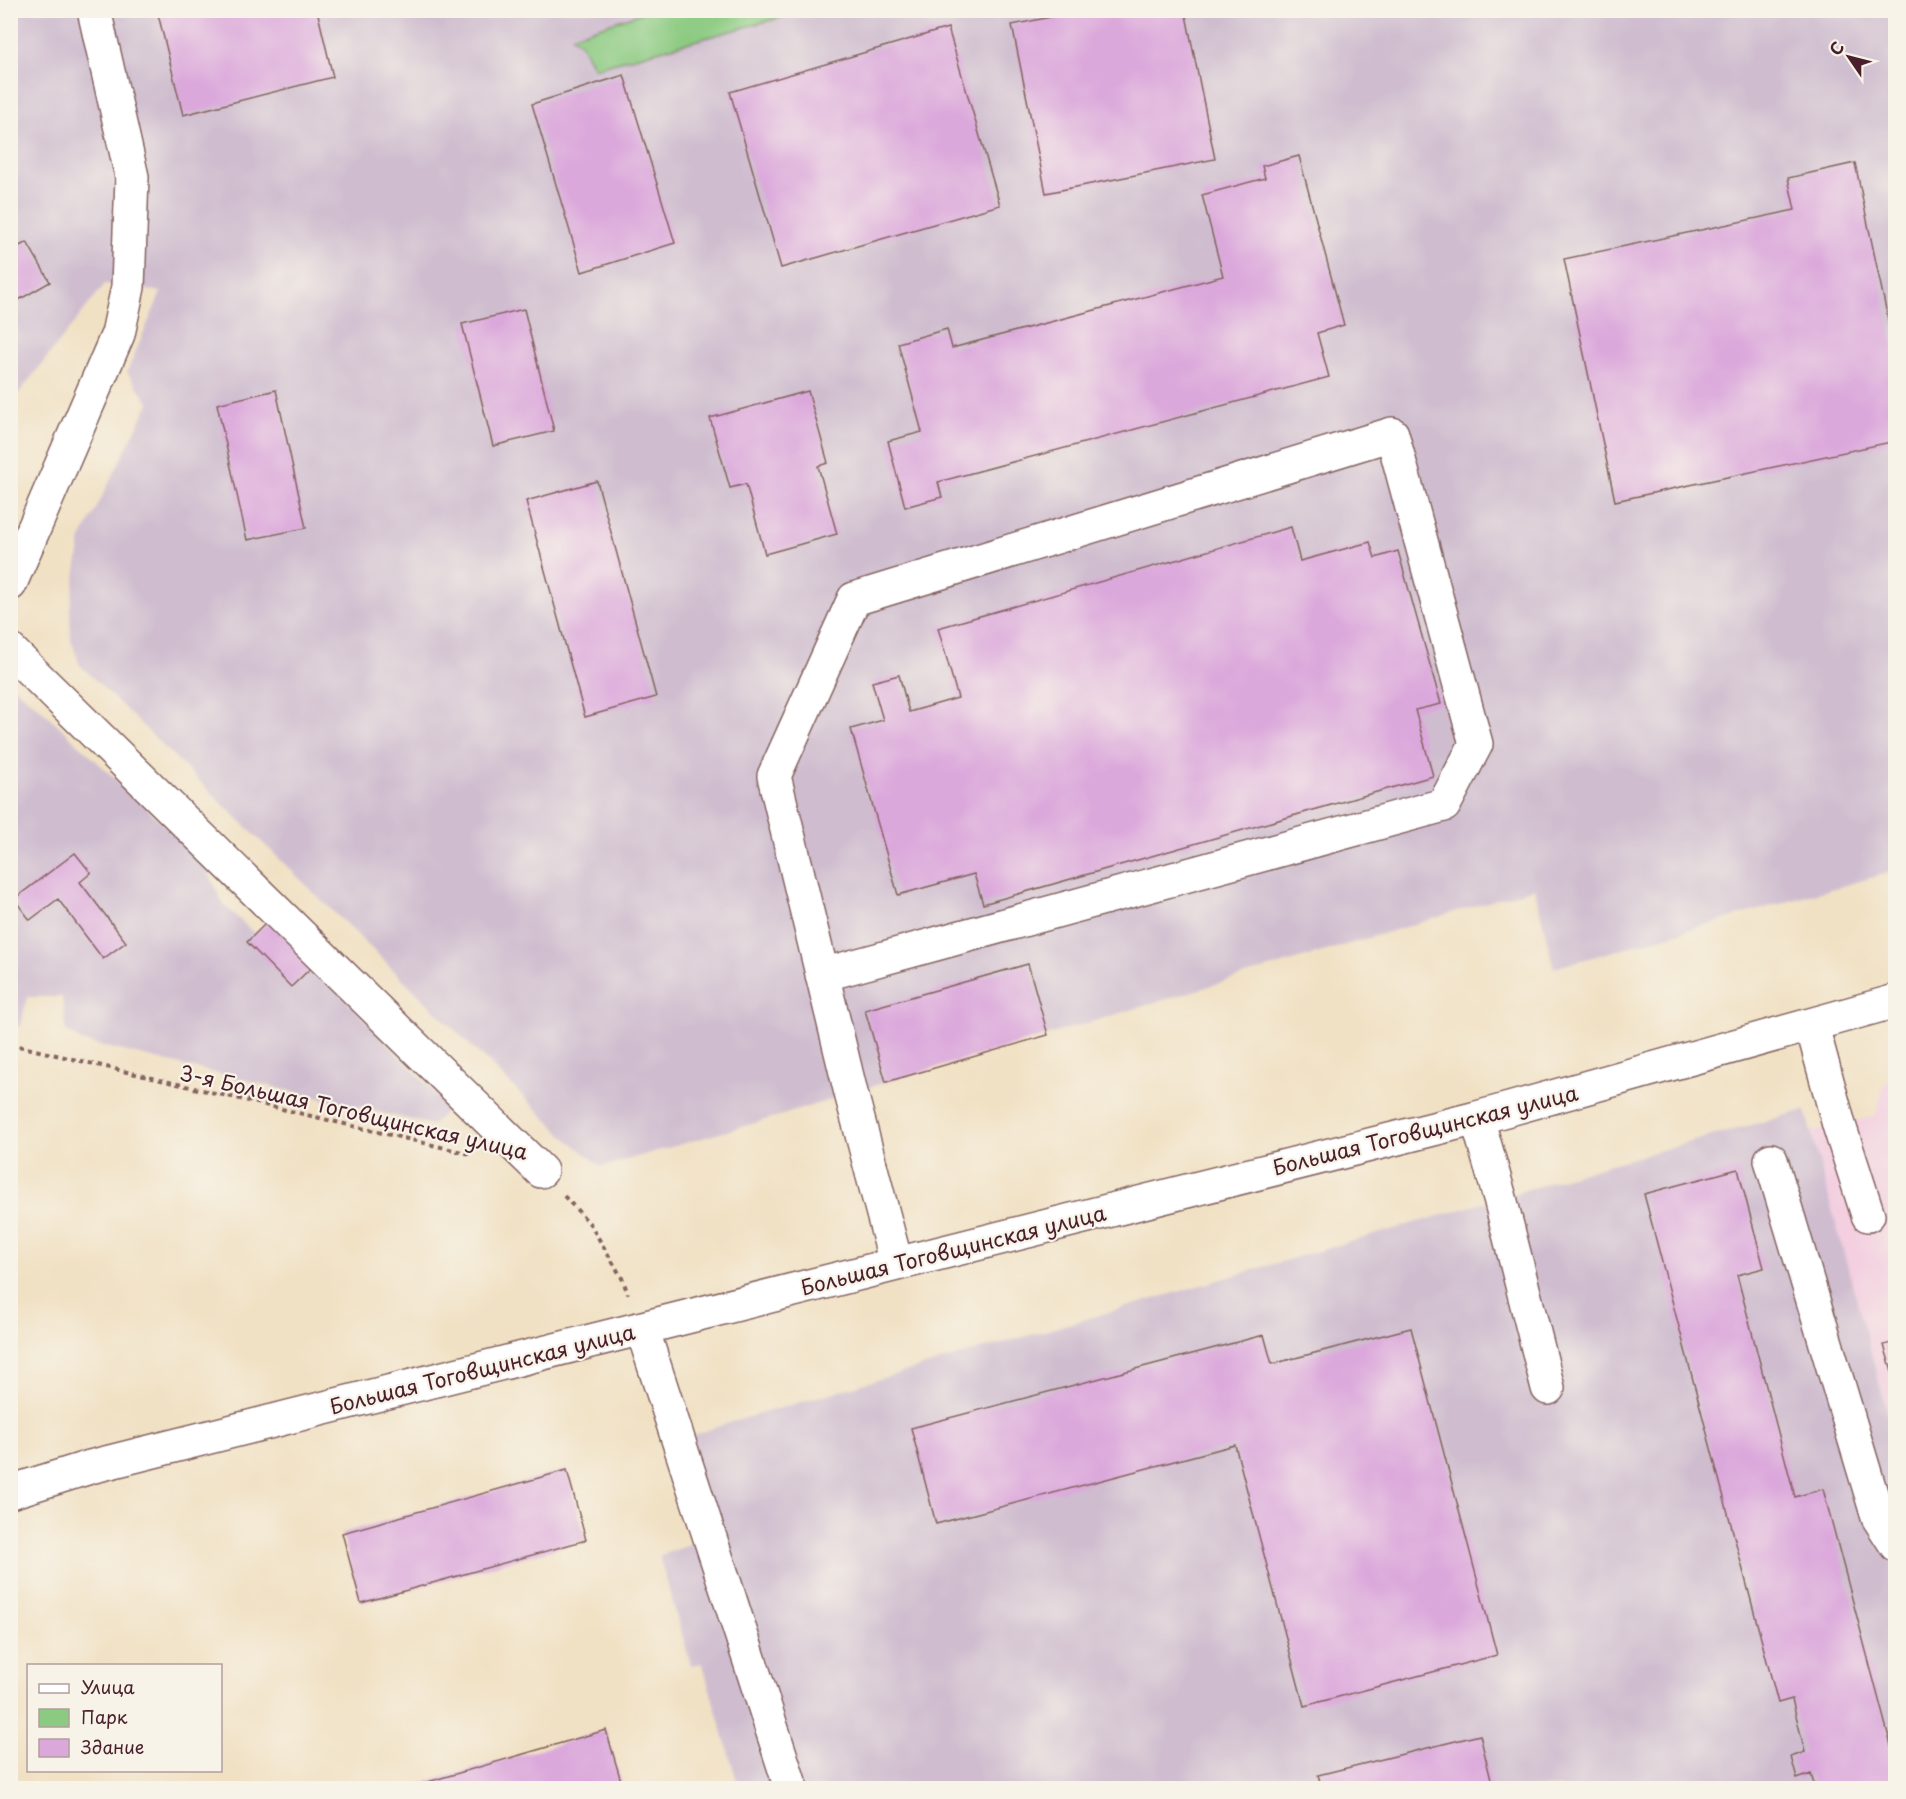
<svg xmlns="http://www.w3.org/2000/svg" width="1906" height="1799" font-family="'Playpen Sans',sans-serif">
	<rect width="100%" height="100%" fill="#f7f3e8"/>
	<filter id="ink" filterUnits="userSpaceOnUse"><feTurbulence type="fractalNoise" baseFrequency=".0167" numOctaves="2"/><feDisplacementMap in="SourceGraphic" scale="12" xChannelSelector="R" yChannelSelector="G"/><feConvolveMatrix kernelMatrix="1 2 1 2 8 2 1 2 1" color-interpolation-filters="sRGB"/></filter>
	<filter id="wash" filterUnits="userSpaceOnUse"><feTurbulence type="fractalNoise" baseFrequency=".008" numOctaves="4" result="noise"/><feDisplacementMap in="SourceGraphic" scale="24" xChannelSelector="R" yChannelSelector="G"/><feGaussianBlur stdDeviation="1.35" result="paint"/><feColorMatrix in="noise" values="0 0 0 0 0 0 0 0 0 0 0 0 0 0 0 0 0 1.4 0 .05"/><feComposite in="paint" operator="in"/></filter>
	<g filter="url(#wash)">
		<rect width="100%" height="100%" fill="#f1e1c4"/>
		<path fill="#f3cfe0" d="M1895,1079V1441L1810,1132L1875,1116L1885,1082Z"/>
		<path fill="#cfbdcf" d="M805,10L1895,11V871L1554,968L1534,888L1048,1035L886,1082L779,1116L602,1167L565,1137L80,665L71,640L70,609L81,539L149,403L127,372L161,292L105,284L11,403V11H647L572,36L582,45L712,36Z
			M10,684L41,709L204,862L223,904L255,934L269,920L449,1107L433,1125L81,1041L66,1030L62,997H27L21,1026L11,1024Z
			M1805,1110L1895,1441V1788H739L702,1663L691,1665L659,1556L698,1542L668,1443L732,1422L1500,1198L1593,1169Z"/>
		<path fill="#8bca81" stroke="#6a7456" stroke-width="1.5" d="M647,11V10L805,11L594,68L582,45L572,36Z"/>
		<g id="blocks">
			<path fill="#dba8db" d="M157,10H317L333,77L183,115Z
				M1084,10H1185L1215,159L1046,193L1012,25Z
				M948,28L1000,205L781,268L730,92Z
				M624,75L675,243L582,272L532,104Z
				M1299,156L1344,325L1317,333L1329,377L938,482L942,497L905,507L888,441L922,432L898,343L947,329L952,348L1223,276L1202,195L1265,178L1262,166Z
				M1855,163L1896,357V441L1615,501L1564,259L1795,210L1788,178Z
				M27,242L50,282L10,305V251Z
				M524,309L554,431L493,446L462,324Z
				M276,390L306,528L247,540L217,404Z
				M808,391L828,463L818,466L837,534L765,554L746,484L730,488L710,418Z
				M597,481L656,697L585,717L526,501Z
				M1291,527L1300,561L1370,542L1375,558L1398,551L1441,704L1415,710L1433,776L983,904L974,874L898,895L851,729L883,720L872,682L899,675L909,712L958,698L938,628Z
				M75,853L91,873L80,882L126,942L103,959L58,899L30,920L14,899Z
				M269,920L313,966L291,987L247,942Z
				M1028,964L1048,1035L886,1082L865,1010Z
				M1738,1169L1764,1268L1737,1275L1795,1497L1823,1489L1896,1764V1788H1815L1811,1774L1797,1779L1791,1757L1805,1752L1792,1699L1778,1703L1644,1194Z
				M1411,1328L1497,1655L1304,1706L1235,1445L936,1524L911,1428L1264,1335L1272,1364Z
				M1896,1342V1382H1895L1884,1345Z
				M567,1470L586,1540L361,1603L342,1533Z
				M606,1730L623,1788H415L414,1786Z
				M1480,1735L1493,1788H1322L1318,1775Z"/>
		</g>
	</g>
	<g filter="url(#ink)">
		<use href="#blocks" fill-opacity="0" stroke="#846361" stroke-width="1.5"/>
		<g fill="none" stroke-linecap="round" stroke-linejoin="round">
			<defs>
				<path id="minor" d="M10,584L118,334L128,287L132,177L94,10
					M10,650L541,1171
					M822,975L1444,805L1476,744L1392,434L854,599L774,776L851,1093L896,1263
					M1812,1026L1839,1125L1868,1215
					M1477,1118L1500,1198L1548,1388
					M1771,1160L1878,1517L1896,1545
					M642,1328L791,1788
					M10,1492L90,1467L1477,1118L1896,1001"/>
			</defs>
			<use href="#minor" stroke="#846361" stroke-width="36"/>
			<path stroke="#846361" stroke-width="4" stroke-dasharray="4.5 4.5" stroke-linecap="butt" d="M10,1044L470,1154
				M564,1196L590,1224L622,1278L628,1294"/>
			<use href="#minor" stroke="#fff" stroke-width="33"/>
		</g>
	</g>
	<g text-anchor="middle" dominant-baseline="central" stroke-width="4.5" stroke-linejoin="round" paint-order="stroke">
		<g font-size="21" fill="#4a1f2b" stroke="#f7f3e8">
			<text transform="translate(354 1111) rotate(13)">3-я Большая Тоговщинская улица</text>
			<text transform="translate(1425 1129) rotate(-14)">Большая Тоговщинская улица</text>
			<text transform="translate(953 1249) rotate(-14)">Большая Тоговщинская улица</text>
			<text transform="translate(482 1368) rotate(-14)">Большая Тоговщинская улица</text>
		</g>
	</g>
	<rect width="1906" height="1799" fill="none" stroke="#f7f3e8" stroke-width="36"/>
	<rect x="27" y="1664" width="195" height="108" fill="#f7f3e8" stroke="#b29e9c" stroke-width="1.5"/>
	<rect x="39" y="1684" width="30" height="9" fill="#ffffff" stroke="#b29e9c" stroke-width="1.5"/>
	<text x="81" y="1694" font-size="18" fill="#4a1f2b">Улица</text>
	<rect x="39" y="1709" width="30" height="18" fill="#8bca81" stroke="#b29e9c" stroke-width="1.5"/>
	<text x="81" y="1724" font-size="18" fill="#4a1f2b">Парк</text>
	<rect x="39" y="1739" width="30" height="18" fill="#dba8db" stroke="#b29e9c" stroke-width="1.5"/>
	<text x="81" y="1754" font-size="18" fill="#4a1f2b">Здание</text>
	<g transform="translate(1849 57) rotate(305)" stroke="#f7f3e8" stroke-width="4.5" paint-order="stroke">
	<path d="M0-4.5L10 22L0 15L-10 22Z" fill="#4a1f2b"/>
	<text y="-9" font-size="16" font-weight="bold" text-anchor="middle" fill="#4a1f2b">С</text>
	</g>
</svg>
